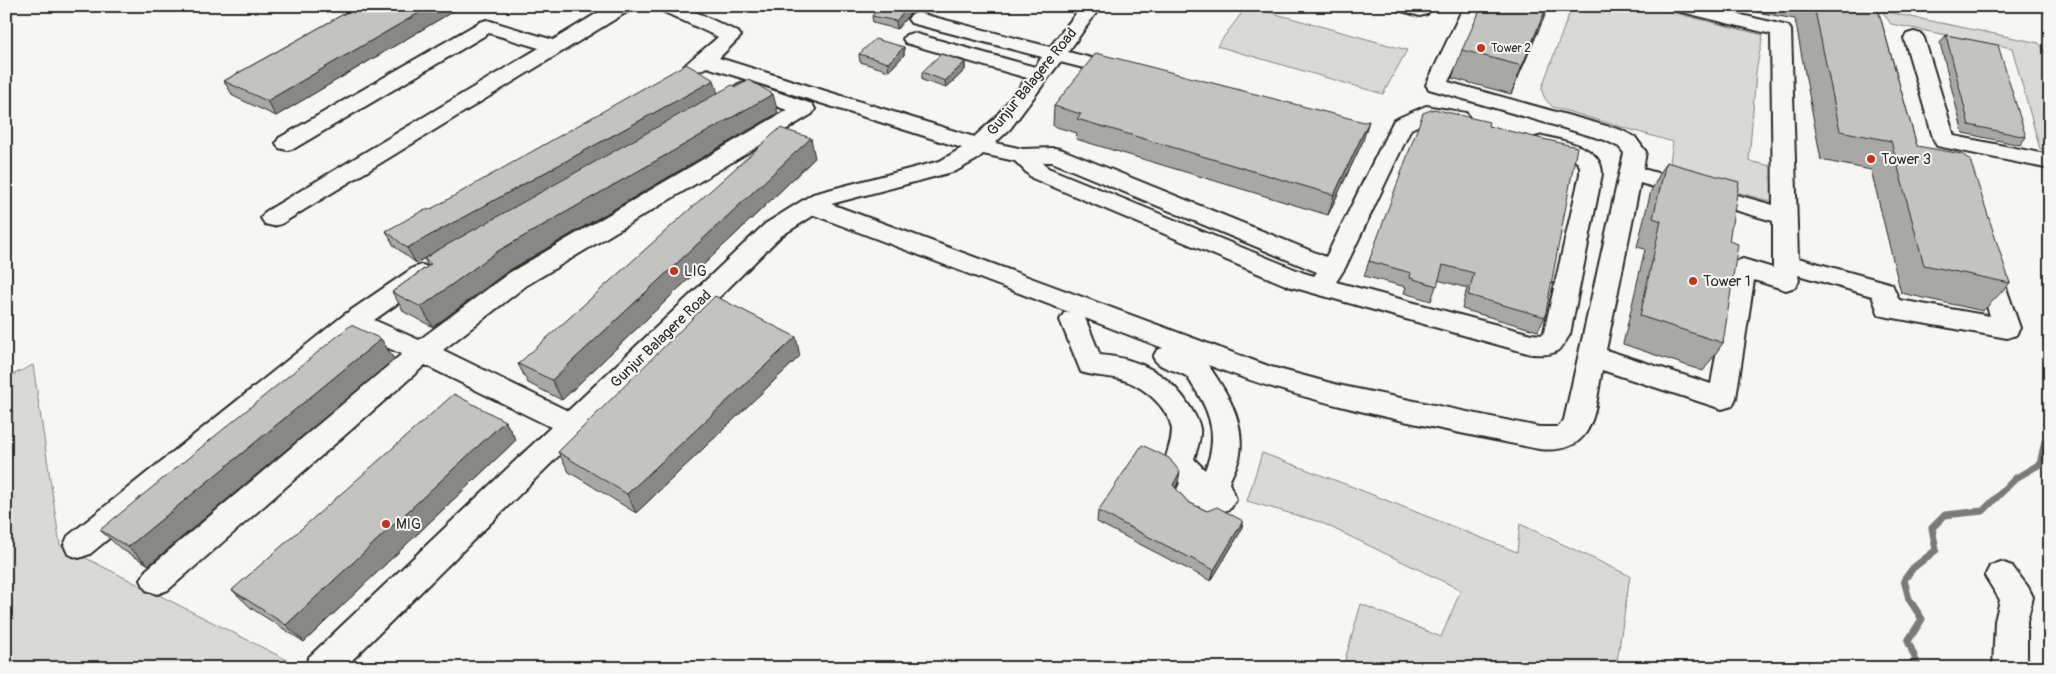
<svg xmlns="http://www.w3.org/2000/svg" width="2056" height="674" font-family="Pangolin,sans-serif">
	<rect width="100%" height="100%" fill="#f6f6f2"/>
	<filter id="ink" filterUnits="userSpaceOnUse"><feTurbulence type="fractalNoise" baseFrequency=".02" numOctaves="2"/><feDisplacementMap in="SourceGraphic" scale="10" xChannelSelector="R" yChannelSelector="G"/><feConvolveMatrix kernelMatrix="1 2 1 2 8 2 1 2 1" color-interpolation-filters="sRGB"/></filter>
	<g filter="url(#ink)">
		<path fill="#d9d9d5" stroke="#828280" d="M1247,6L1407,50L1383,94L1217,46Z
			M1572,6H1647L1763,35L1756,72L1749,161L1775,167L1773,202L1685,178L1673,168L1670,162L1673,142L1553,107C1546,101 1542,96 1542,87Z
			M1882,11L2039,43L2050,59V151L2040,149L2012,48L1891,24Z
			M33,365L60,545L295,664L291,668H6V378Z
			M1262,453L1353,487L1517,552L1520,524L1630,576L1616,668H1361L1345,660L1361,604L1441,637L1461,590L1320,522L1247,501Z"/>
		<g fill="none" stroke-linecap="round" stroke-linejoin="round">
			<path stroke="#7a7a78" stroke-width="5" d="M2044,6L2050,22"/>
			<path stroke="#7a7a78" stroke-width="7" d="M1919,668L1908,641L1922,619L1909,599L1904,580L1913,568L1936,550L1932,528L1945,515L1983,511L2016,478L2040,464L2045,441L2050,436"/>
			<defs>
				<path id="minor" d="M609,6H632L630,10L281,224L273,226L265,224L261,218L265,212L539,48L489,33L295,148L287,150L279,148L276,143L279,138L480,22L487,20L553,40Z
					M658,6H683L738,32L741,36L719,58L974,137L994,119L1027,78L906,43L903,39L906,35L913,33L920,35L1035,67L1042,57L911,23L908,19L911,15L918,13L1050,47L1082,6H1101L1068,52L1130,68L1133,72L1130,76L1123,78L1060,62L1010,129L995,143L1023,149L1055,148L1063,150L1326,257L1394,120L1426,106L1466,113L1469,118L1466,123L1458,125L1429,120L1411,129L1345,268L1336,282L1531,334L1542,335L1544,332L1580,174V166L1576,161L1535,148L1532,143L1535,138L1543,136C1565,142 1602,146 1602,174L1570,334C1558,355 1554,355 1531,354L1288,286L1032,178L1015,161L983,154L976,160L956,171L831,204L1271,367L1338,385L1539,427H1558L1564,420L1624,153L1619,147L1605,140L1429,89L1426,85L1464,6H1484L1448,82L1621,130L1635,137L1646,152L1643,169L1773,205L1771,34L1674,10L1672,6H1705L1718,9L1717,6H1737V14L1788,26L1791,30L1798,258L1892,284L1899,300L1990,316L1974,262L1977,256L1986,253L1995,256L2020,328L2016,335L2007,338L1888,317L1879,315L1872,296L1798,275L1799,281L1795,287L1786,290L1754,280L1736,398L1732,406L1722,409L1602,370C1594,412 1596,455 1539,449C1427,426 1315,406 1208,365C1226,391 1245,420 1240,454C1239,463 1232,474 1229,483L1236,499L1231,508L1205,520C1192,515 1180,509 1174,496L1180,483C1155,454 1171,460 1172,429C1168,406 1141,384 1120,379C1106,376 1093,376 1081,372L1060,320L1064,313L1069,312L814,215L781,236L344,668H304L309,657L551,427L425,365L168,590L157,594L146,590L141,580L146,570L402,354L356,334L90,554L79,558L68,554L64,545L68,536L344,315L413,268L422,265L431,268L434,274L431,280L374,320L419,340L509,273L787,110L748,96L742,97L735,95L731,91C737,82 745,81 754,84L812,104L815,109L812,114L527,285L443,350L568,411L765,224L813,194L940,161L962,148L707,67L694,73L687,71L684,67C689,60 710,45 718,37L660,10ZM1043,162H1052L1317,272L1314,276L1304,273L1048,168ZM1640,183L1773,221V268L1743,259L1734,262L1731,268L1711,384L1606,350ZM1085,318L1163,348L1157,350L1153,357C1160,370 1174,368 1186,376C1189,378 1192,385 1195,389C1212,415 1218,440 1205,470L1194,459C1197,449 1201,439 1200,429C1199,421 1194,414 1190,407C1170,374 1138,358 1100,355Z
					M1396,6H1427L1430,10L1427,14L1420,16L1398,10Z
					M1914,32L1921,34L1924,38L1954,136L2050,155V169L1937,146L1934,141L1904,38L1907,34Z
					M2001,562L2012,566L2028,587L2033,597L2027,621V668H1993L1995,621L2000,600L1985,576L1990,566Z"/>
			</defs>
			<use href="#minor" stroke="#2b2b2b" stroke-width="4"/>
			<use href="#minor" fill="#f6f6f2" fill-rule="evenodd"/>
		</g>
		<path fill="#a8a8a5" stroke="#2b2b2b" d="M358,6H462L276,116L233,96L224,81Z
			M880,6H911L912,11L897,29L873,23L872,16Z
			M1549,6L1511,94L1452,78L1462,50Z
			M1755,6H1877L1917,146L2010,283L1983,311L1901,293L1871,170L1821,160L1795,19L1756,12Z
			M1946,35L2026,137L2020,145L1963,133L1940,43Z
			M904,47V55L889,71L860,62L859,54Z
			M965,62V70L946,88L922,80V72Z
			M717,94L778,113L508,271L433,327L404,312L392,292L428,266L424,259L427,257L416,263L394,246L386,231L431,209Z
			M1054,106L1363,141L1328,215L1076,139L1077,133L1053,126Z
			M1488,126L1545,317L1538,331L1462,309L1467,288L1438,280L1431,301L1404,293L1406,287L1364,276L1369,261Z
			M815,158L562,400L528,383L518,364Z
			M1666,162L1729,241L1723,343L1703,371L1623,344L1645,249L1637,247L1651,191Z
			M381,339L394,359L149,565L121,549L100,530Z
			M800,356L636,513L569,472L558,452Z
			M505,421L516,440L304,642L251,608L232,590Z
			M1178,483L1175,488L1188,502L1207,511L1243,521L1241,531L1211,581L1097,522L1098,511Z"/>
		<path fill="#888886" stroke="#2b2b2b" d="M431,6H462L276,116L267,101Z
			M909,6H911L912,11L897,29L896,21Z
			M1547,6H1549L1511,94L1522,66Z
			M904,47V55L889,71L888,63Z
			M965,62V70L946,88L945,81Z
			M714,80L718,94L416,263L407,248Z
			M773,94L778,113L508,271L433,327L421,307L498,251Z
			M1369,121L1363,141L1328,215L1334,195Z
			M811,138L815,158L562,400L552,380Z
			M796,337L800,356L636,513L627,494Z
			M381,339L394,359L149,565L128,547Z
			M505,421L516,440L304,642L286,625Z
			M1180,472L1178,483L1171,496L1173,485Z
			M1243,521L1241,531L1211,581L1214,570Z"/>
		<path fill="#c3c3c0" stroke="#2b2b2b" d="M358,6H431L267,101L224,81Z
			M880,6H909L896,21L872,16Z
			M1482,6H1547L1522,66L1462,50Z
			M1814,6H1877L1917,146L1962,154L1970,160L2010,283L1924,265L1891,141L1840,131Z
			M1946,35L1998,45L2026,137L1969,125Z
			M875,39L904,47L888,63L859,54Z
			M1096,53L1364,122L1369,121L1334,195L1077,119L1081,114L1054,106Z
			M941,54L965,62L945,81L922,72Z
			M686,64L714,80L407,248L386,231L422,211L431,209Z
			M749,80L773,94L498,251L421,307L392,292L431,264L424,259L436,251L732,85L736,87Z
			M1434,109L1489,122L1488,126L1577,147L1545,317L1468,295L1474,273L1443,265L1437,286L1410,278L1411,273L1369,261L1423,113Z
			M780,128L811,138L552,380L518,364Z
			M1666,162L1739,182L1729,241L1738,244L1723,343L1640,316L1661,221L1653,218Z
			M715,296L796,337L627,494L558,452Z
			M351,325L381,339L128,547L100,530Z
			M454,394L505,421L286,625L232,590Z
			M1142,445L1169,458L1180,472L1173,485L1188,502L1207,511L1217,507L1243,521L1214,570L1098,511Z"/>
	</g>
	<g fill="#c8321e" stroke="#f6f6f2" stroke-width="2">
		<circle cx="1481" cy="48" r="5"/>
		<circle cx="1871" cy="159" r="5"/>
		<circle cx="674" cy="271" r="5"/>
		<circle cx="1693" cy="281" r="5"/>
		<circle cx="386" cy="524" r="5"/>
	</g>
	<g text-anchor="middle" dominant-baseline="central" stroke-width="4" stroke-linejoin="round" paint-order="stroke">
		<g font-size="12" fill="#2b2b2b" stroke="#f6f6f2" text-anchor="start">
			<text x="1491" y="48">Tower 2</text>
		</g>
		<g font-size="15" fill="#2b2b2b" stroke="#f6f6f2">
			<text transform="translate(1032 82) rotate(-51)">Gunjur Balagere Road</text>
			<text transform="translate(661 339) rotate(-44)">Gunjur Balagere Road</text>
		</g>
		<g font-size="15" fill="#2b2b2b" stroke="#f6f6f2" text-anchor="start">
			<text x="1881" y="159">Tower 3</text>
			<text x="684" y="271">LIG</text>
			<text x="1703" y="281">Tower 1</text>
			<text x="396" y="524">MIG</text>
		</g>
	</g>
	<rect width="2056" height="674" fill="none" stroke="#f6f6f2" stroke-width="25"/>
	<rect x="12" y="12" width="2031" height="649" fill="none" stroke="#2b2b2b" stroke-width="2" filter="url(#ink)"/>
</svg>
